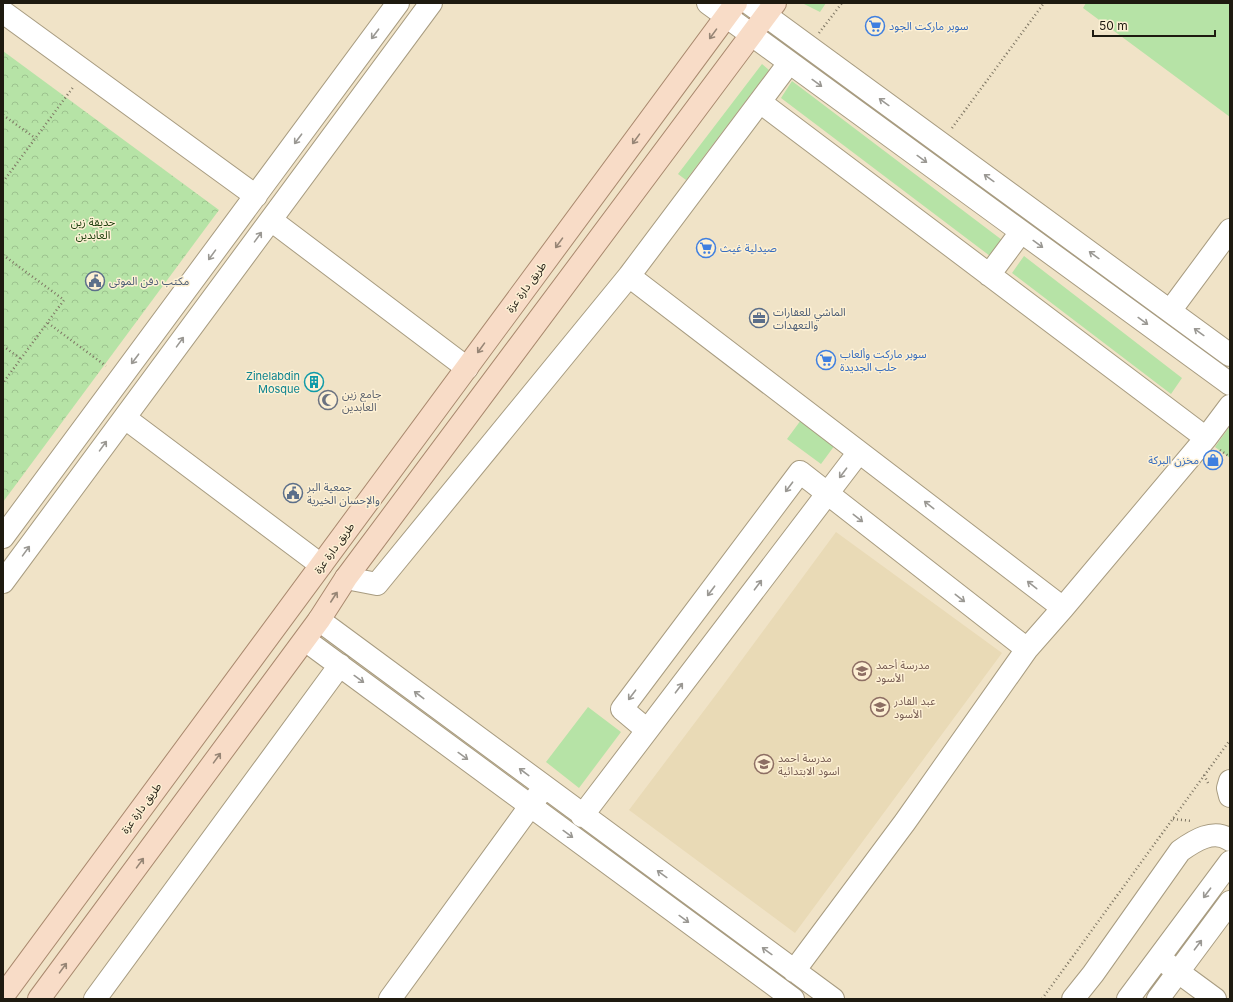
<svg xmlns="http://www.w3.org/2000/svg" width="1233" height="1002" font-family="Inter,'Noto Sans Arabic',sans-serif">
	<defs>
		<pattern id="park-crowns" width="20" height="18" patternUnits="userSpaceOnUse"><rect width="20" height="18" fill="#b6e3a6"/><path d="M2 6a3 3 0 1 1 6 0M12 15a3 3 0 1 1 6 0" fill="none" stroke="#9cc28e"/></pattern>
	</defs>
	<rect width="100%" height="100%" fill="#f0e3c7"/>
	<path fill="#e9dab6" d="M836,532L1002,653L795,933L629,810L721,688Z"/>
	<path fill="#b6e3a6" d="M805,3H826L820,12L804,4Z
		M1086,3H1230V117L1083,8Z
		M762,64L769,70L686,180L678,174Z
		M792,81L1002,240L990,256L781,98Z
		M1024,256L1182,378L1171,394L1012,273Z
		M801,420L835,445L821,464L787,439Z
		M1230,426V458L1215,447Z
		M588,707L621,732L579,788L546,762Z"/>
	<path fill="url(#park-crowns)" d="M3,51L219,210L3,502Z"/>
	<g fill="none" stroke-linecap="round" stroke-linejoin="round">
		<defs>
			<path id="minor" d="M708,3L1230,384
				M749,3L1230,355
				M3,12L256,196
				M760,102L1206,438
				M271,220L467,368
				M989,275L1021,232
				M629,276L1063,608
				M1170,311L1230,230
				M125,418L321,565
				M3,537L398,3
				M346,578L377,584L629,276L789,63
				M3,582L431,3
				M319,620L833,999
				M305,640L793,999
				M647,730L622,709L800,472L1027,649
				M1230,781L1228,788L1230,796
				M582,816L859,452
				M1166,963L1215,999
				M794,971L905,822L1027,649L1063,608L1206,438L1230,406
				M95,999L340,665
				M390,999L539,794
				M1073,999L1093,974L1180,851C1194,841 1214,828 1230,840
				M1128,999L1230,862
				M1158,999L1230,902"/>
			<path id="major" d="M3,996L736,3
				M39,999L319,620L346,578L775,3"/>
		</defs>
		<use href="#minor" stroke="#a89c81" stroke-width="24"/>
		<use href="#major" stroke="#a9896e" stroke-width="24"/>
		<path stroke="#7d7563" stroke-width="2.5" stroke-dasharray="1 3" stroke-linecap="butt" d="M819,33L842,3
			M3,115L35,138
			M952,128L1044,3
			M3,182L74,86
			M3,255L64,300L3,383
			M48,323L106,366
			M3,346L21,359
			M1220,450L1230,457
			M1204,775L1209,785
			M1173,819L1192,821
			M1042,999L1230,740"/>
		<use href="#minor" stroke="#fff" stroke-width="22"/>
		<use href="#major" stroke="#f8dcc7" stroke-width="22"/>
	</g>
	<defs><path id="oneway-shaft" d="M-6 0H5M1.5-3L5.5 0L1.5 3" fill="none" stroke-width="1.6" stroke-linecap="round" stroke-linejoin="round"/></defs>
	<g stroke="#9a9893">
		<use href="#oneway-shaft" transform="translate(375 34) rotate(127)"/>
		<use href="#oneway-shaft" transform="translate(817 83) rotate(36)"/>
		<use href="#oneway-shaft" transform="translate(884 102) rotate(-144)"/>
		<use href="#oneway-shaft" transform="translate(298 139) rotate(127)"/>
		<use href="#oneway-shaft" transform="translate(922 159) rotate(36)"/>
		<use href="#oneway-shaft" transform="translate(989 178) rotate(-144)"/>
		<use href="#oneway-shaft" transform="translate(258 237) rotate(-54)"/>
		<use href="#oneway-shaft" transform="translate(1038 244) rotate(36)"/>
		<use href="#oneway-shaft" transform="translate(212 255) rotate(126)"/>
		<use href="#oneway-shaft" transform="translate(1094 255) rotate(-144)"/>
		<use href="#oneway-shaft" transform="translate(1143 321) rotate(36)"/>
		<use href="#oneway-shaft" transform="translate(1199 332) rotate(-144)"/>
		<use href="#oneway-shaft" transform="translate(180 342) rotate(-54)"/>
		<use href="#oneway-shaft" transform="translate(135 359) rotate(127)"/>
		<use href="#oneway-shaft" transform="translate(103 446) rotate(-54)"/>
		<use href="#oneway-shaft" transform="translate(843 473) rotate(127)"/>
		<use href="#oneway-shaft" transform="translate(789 487) rotate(127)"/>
		<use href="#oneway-shaft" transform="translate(929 505) rotate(-142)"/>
		<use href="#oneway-shaft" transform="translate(858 518) rotate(38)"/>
		<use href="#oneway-shaft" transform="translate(26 551) rotate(-54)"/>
		<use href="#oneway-shaft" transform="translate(758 585) rotate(-53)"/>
		<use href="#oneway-shaft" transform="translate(1032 585) rotate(-142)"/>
		<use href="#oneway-shaft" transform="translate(711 591) rotate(127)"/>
		<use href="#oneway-shaft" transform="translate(960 598) rotate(38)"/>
		<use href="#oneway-shaft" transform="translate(359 679) rotate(36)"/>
		<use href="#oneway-shaft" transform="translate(679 688) rotate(-53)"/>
		<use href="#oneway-shaft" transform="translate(419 695) rotate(-143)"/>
		<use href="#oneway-shaft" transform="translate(632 695) rotate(127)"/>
		<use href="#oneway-shaft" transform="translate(463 756) rotate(36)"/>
		<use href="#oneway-shaft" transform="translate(524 772) rotate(-143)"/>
		<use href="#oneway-shaft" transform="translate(568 834) rotate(36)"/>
		<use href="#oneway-shaft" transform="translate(662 874) rotate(-144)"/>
		<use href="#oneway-shaft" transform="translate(1207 893) rotate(127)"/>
		<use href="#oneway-shaft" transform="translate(684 919) rotate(36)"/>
		<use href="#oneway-shaft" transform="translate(1198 945) rotate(-53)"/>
		<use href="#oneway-shaft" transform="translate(767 951) rotate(-144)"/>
	</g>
	<g stroke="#968575">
		<use href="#oneway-shaft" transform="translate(713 34) rotate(126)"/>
		<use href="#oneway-shaft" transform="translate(636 139) rotate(126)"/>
		<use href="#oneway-shaft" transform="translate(559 243) rotate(126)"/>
		<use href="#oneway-shaft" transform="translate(481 348) rotate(126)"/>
		<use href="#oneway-shaft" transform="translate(334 597) rotate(-57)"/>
		<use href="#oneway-shaft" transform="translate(217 758) rotate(-54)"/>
		<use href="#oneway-shaft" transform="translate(140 863) rotate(-54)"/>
		<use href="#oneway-shaft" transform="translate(63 968) rotate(-54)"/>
	</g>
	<defs>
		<symbol id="supermarket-ring" viewBox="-11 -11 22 22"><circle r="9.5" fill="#fdf0d4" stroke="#3f7fe0" stroke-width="1.5"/><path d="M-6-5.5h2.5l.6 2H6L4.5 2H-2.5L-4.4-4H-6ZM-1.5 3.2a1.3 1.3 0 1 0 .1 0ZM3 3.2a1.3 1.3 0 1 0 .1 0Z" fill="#3f7fe0"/></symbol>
		<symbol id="civic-ring" viewBox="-11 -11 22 22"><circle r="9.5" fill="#fdf0d4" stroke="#5c6f8a" stroke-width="1.5"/><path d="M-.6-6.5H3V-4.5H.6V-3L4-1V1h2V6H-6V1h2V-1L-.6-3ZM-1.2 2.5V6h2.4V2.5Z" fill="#5c6f8a"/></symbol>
		<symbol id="office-ring" viewBox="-11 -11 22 22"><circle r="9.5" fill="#fdf0d4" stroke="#5c6f8a" stroke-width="1.5"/><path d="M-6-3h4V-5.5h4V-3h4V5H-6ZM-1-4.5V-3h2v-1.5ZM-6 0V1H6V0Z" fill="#5c6f8a"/></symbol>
		<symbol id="building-ring" viewBox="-11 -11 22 22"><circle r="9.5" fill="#fdf0d4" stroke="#0f9aa8" stroke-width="1.5"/><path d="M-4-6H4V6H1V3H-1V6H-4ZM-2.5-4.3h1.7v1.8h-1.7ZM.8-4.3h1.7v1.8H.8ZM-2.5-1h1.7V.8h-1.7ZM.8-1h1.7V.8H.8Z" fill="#0f9aa8"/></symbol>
		<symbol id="mosque-ring" viewBox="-11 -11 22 22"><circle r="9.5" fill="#fdf0d4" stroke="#6b7280" stroke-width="1.5"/><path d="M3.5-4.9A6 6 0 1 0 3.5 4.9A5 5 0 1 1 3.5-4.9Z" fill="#6b7280"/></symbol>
		<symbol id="shop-ring" viewBox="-11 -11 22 22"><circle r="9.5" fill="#fdf0d4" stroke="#3f7fe0" stroke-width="1.5"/><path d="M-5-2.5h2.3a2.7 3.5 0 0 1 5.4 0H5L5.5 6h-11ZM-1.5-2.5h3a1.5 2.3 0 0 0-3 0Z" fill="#3f7fe0"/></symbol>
		<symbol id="school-ring" viewBox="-11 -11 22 22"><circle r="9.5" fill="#fdf0d4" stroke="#8d6e63" stroke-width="1.5"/><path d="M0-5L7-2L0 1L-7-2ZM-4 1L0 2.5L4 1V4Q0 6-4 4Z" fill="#8d6e63"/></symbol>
	</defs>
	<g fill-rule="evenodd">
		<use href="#supermarket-ring" x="864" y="15" width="22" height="22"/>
		<use href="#supermarket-ring" x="695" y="237" width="22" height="22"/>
		<use href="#civic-ring" x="84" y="270" width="22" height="22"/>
		<use href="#office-ring" x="748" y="307" width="22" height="22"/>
		<use href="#supermarket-ring" x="815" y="349" width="22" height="22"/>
		<use href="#building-ring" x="303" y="371" width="22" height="22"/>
		<use href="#mosque-ring" x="317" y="389" width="22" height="22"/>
		<use href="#shop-ring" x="1202" y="449" width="22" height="22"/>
		<use href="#civic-ring" x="282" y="482" width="22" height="22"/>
		<use href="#school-ring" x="851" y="660" width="22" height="22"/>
		<use href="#school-ring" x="869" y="696" width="22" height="22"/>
		<use href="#school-ring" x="753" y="753" width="22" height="22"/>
	</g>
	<g text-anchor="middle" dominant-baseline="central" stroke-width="3" stroke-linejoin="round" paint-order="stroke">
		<g font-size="11" fill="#366cbe" stroke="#fdf0d4" text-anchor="start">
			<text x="889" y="26">سوبر ماركت الجود</text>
			<text x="720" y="248">صيدلية غيث</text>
			<text x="840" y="354">سوبر ماركت وألعاب<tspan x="840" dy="13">حلب الجديدة</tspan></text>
			<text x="1199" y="460" text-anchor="end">مخزن البركة</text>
		</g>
		<g font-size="11" fill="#1a3c0a" stroke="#fdf0d4">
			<text x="93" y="222">حديقة زين<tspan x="93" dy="13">العابدين</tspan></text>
		</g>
		<g font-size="11" fill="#4e5e75" stroke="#fdf0d4" text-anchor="start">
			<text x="109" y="281">مكتب دفن الموتى</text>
			<text x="773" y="312">الماشي للعقارات<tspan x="773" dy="13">والتعهدات</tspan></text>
			<text x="307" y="487">جمعية البر<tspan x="307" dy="13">والإحسان الخيرية</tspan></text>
		</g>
		<g font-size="11" fill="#1e1a10" stroke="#fdf0d4">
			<text transform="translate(526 287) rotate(-54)">طريق دارة عزة</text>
			<text transform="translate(334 548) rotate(-54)">طريق دارة عزة</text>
			<text transform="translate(141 808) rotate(-54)">طريق دارة عزة</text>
		</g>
		<g font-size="11" fill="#0d838f" stroke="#fdf0d4" text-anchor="end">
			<text x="300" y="376">Zinelabdin<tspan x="300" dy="13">Mosque</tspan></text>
		</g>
		<g font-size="11" fill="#5b616d" stroke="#fdf0d4" text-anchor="start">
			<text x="342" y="394">جامع زين<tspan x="342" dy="13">العابدين</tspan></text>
		</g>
		<g font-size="11" fill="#785e54" stroke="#fdf0d4" text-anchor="start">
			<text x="876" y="665">مدرسة أحمد<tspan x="876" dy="13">الأسود</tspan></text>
			<text x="894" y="701">عبد القادر<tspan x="894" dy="13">الأسود</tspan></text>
			<text x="778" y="758">مدرسة احمد<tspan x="778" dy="13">اسود الابتدائية</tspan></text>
		</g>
	</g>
	<rect width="1233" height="1002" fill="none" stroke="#1e1a10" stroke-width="8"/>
	<path d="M1093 30v6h122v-6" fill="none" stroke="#1e1a10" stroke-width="2"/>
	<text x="1099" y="30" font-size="12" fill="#1e1a10" stroke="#fdf0d4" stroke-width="3" paint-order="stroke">50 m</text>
</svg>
